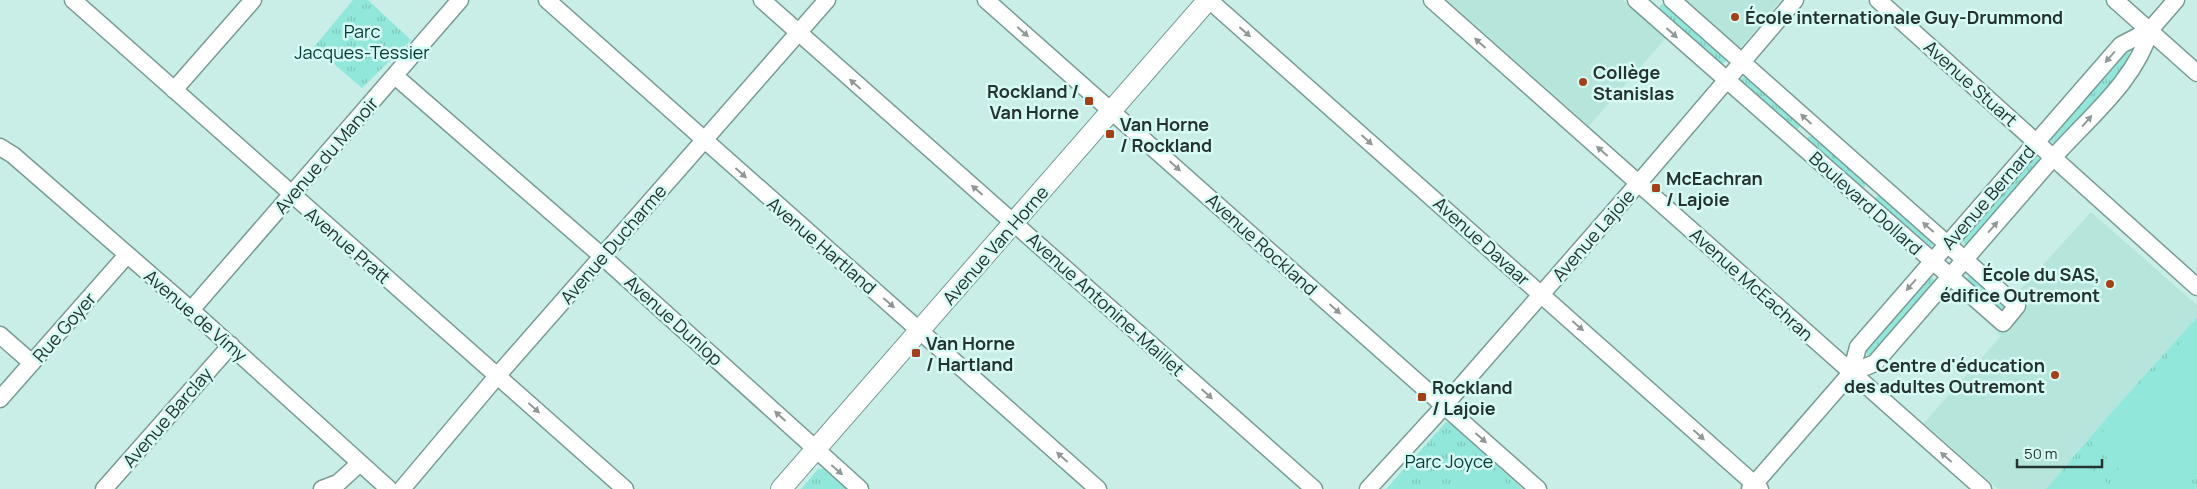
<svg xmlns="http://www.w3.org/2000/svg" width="2197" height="489" font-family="Manrope,sans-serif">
	<defs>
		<pattern id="grass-tufts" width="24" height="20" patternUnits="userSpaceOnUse" patternTransform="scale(1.25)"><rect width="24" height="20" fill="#91e8da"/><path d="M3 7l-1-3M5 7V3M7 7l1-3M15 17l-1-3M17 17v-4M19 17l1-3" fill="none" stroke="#7dc7bb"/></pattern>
	</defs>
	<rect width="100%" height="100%" fill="#c9eee7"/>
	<path fill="#b6e5dc" d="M1447,0H1623L1666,38L1589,126Z
		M1685,0H1781L1741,47H1738Z
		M2091,212L2197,305V317L2109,415L2046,489H1998L1924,423L2001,336L1997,333L2027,297L2020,290Z"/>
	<path fill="url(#grass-tufts)" d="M353,0H368L411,40L362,88L314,47Z
		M1666,3L1727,58L1726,61L1721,65L1659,9L1661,5Z
		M2126,52L2131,54L2129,65L2059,144L2051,142L2050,136Z
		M1747,75L1801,123L1799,128L1795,131L1740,82L1742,78Z
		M1815,135L1867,183L1862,190L1807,141L1808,137Z
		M2034,156L2039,158L2041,162L1966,246L1961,240Z
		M1880,194L1934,242L1933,245L1928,249L1874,199Z
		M1971,274L2007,306L2003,314L1963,283Z
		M1931,276L1936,282L1874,354L1867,355L1866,351L1867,347L1927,277Z
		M2197,317V489H2046L2109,415Z
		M1446,422L1450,423L1523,489H1386Z
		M818,469H825L847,489H801Z"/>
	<path fill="#91e8da" d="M2197,324V470L2180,489H2143L2137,484L2134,487L2117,472L2119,468L2092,444Z
		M2081,460L2114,489H2055Z
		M1482,461L1513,489H1457Z"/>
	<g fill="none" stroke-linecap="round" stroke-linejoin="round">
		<defs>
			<path id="minor" d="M73,0L625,489
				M547,0L1098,489
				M762,0L1314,489
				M986,0L1538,489
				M1209,0L1760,489
				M1432,0L1983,489
				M1636,0L2003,323L2017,306L1672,0
				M1878,0L2197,287
				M2115,0L2197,73
				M395,76L603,257L860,489
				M174,90L253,0
				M0,147L13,155L191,310L389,489
				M191,310L460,0
				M0,335L32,363
				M1851,373L1875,363C1934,295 1993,227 2052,159C2086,120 2136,81 2150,30
				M0,399L127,255
				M104,489L231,345
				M322,489L338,483L360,463
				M402,489L498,375L827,0
				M1368,489L1435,416L1649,171L1795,0
				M1750,489L1851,373L1858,347L2121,45L2150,30L2176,0"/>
			<path id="major" d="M781,489L1208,0"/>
		</defs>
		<use href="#minor" stroke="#789b94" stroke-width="19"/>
		<use href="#major" stroke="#789b94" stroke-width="22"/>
		<use href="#minor" stroke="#fff" stroke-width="16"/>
		<use href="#major" stroke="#fff" stroke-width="20"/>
	</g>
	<defs><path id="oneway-solid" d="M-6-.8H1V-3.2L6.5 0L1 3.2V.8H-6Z" transform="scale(1.25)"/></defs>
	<g fill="#929898">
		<use href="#oneway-solid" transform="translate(1023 32) rotate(41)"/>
		<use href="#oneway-solid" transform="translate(1245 32) rotate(41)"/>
		<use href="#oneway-solid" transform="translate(1672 33) rotate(42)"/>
		<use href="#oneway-solid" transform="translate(1480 43) rotate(-138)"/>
		<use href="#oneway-solid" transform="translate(2110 57) rotate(131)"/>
		<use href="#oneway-solid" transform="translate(855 84) rotate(-139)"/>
		<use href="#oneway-solid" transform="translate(1806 119) rotate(-138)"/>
		<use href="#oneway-solid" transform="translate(2087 121) rotate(-49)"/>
		<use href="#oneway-solid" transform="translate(1367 140) rotate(42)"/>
		<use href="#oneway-solid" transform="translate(1602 151) rotate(-139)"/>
		<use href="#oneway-solid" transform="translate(1175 166) rotate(42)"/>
		<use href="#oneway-solid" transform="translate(741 173) rotate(42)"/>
		<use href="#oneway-solid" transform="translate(977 190) rotate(-139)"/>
		<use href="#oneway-solid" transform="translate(1928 227) rotate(-139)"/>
		<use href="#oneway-solid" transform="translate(1993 227) rotate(-49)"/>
		<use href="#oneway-solid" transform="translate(1911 285) rotate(131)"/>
		<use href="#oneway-solid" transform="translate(889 303) rotate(41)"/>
		<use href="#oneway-solid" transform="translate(1335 309) rotate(42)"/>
		<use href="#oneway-solid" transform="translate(1578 326) rotate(41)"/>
		<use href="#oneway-solid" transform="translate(1207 394) rotate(42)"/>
		<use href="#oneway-solid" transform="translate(534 408) rotate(42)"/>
		<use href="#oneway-solid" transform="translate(780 416) rotate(-138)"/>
		<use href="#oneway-solid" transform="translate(1699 435) rotate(42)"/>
		<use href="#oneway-solid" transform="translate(1481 438) rotate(42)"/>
		<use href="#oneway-solid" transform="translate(1062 457) rotate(-138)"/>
		<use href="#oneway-solid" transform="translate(1946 457) rotate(-139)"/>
		<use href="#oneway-solid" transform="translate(837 470) rotate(41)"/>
	</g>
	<g fill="#a53f18" stroke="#d6fbf4" stroke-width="2">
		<circle cx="1735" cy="17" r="5"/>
		<circle cx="1583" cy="82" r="5"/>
		<rect x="1084" y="96" width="10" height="10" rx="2.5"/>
		<rect x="1105" y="129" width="10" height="10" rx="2.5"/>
		<rect x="1651" y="183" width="10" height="10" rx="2.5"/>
		<circle cx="2110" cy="284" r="5"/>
		<rect x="911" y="348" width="10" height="10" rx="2.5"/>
		<circle cx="2055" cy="375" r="5"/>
		<rect x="1417" y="392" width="10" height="10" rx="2.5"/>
	</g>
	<g text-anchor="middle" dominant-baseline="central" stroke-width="5" stroke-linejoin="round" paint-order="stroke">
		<g font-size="18" font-weight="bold" fill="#243230" stroke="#d6fbf4" text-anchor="start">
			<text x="1745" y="17">École internationale Guy-Drummond</text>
			<text x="1593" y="72">Collège<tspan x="1593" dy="21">Stanislas</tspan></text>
			<text x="1079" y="91" text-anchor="end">Rockland /<tspan x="1079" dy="21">Van Horne</tspan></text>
			<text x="1120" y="124">Van Horne<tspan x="1120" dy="21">/ Rockland</tspan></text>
			<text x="1666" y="178">McEachran<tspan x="1666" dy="21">/ Lajoie</tspan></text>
			<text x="2100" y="274" text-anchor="end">École du SAS,<tspan x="2100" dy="21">édifice Outremont</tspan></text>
			<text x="926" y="343">Van Horne<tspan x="926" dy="21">/ Hartland</tspan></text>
			<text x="2045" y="365" text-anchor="end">Centre d'éducation<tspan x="2045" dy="21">des adultes Outremont</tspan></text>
			<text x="1432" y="387">Rockland<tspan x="1432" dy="21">/ Lajoie</tspan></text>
		</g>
		<g font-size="18" fill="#053b35" stroke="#d6fbf4">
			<text x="362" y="31">Parc<tspan x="362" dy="21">Jacques-Tessier</tspan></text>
			<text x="1449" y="461">Parc Joyce</text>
		</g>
		<g font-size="18" fill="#243230" stroke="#d6fbf4">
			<text transform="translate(1971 83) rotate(42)">Avenue Stuart</text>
			<text transform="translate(326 155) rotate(-49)">Avenue du Manoir</text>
			<text transform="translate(1988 197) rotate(-49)">Avenue Bernard</text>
			<text transform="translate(1866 203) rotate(42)">Boulevard Dollard</text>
			<text transform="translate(1593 235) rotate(-49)">Avenue Lajoie</text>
			<text transform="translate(1482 241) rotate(42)">Avenue Davaar</text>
			<text transform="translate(613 244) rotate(-49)">Avenue Ducharme</text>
			<text transform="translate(1262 244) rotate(42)">Avenue Rockland</text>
			<text transform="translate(348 245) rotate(41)">Avenue Pratt</text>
			<text transform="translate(822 245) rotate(41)">Avenue Hartland</text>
			<text transform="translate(995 245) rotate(-49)">Avenue Van Horne</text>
			<text transform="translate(1752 284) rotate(42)">Avenue McEachran</text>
			<text transform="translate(1106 304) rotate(42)">Avenue Antonine-Maillet</text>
			<text transform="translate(196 315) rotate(41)">Avenue de Vimy</text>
			<text transform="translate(674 320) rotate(42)">Avenue Dunlop</text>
			<text transform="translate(64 327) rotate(-49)">Rue Goyer</text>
			<text transform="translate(167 417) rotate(-49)">Avenue Barclay</text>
		</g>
	</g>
	<path d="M2017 459v8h85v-8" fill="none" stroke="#243230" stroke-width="2.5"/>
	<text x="2024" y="459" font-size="15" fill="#243230" stroke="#d6fbf4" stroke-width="4" paint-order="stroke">50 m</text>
</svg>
